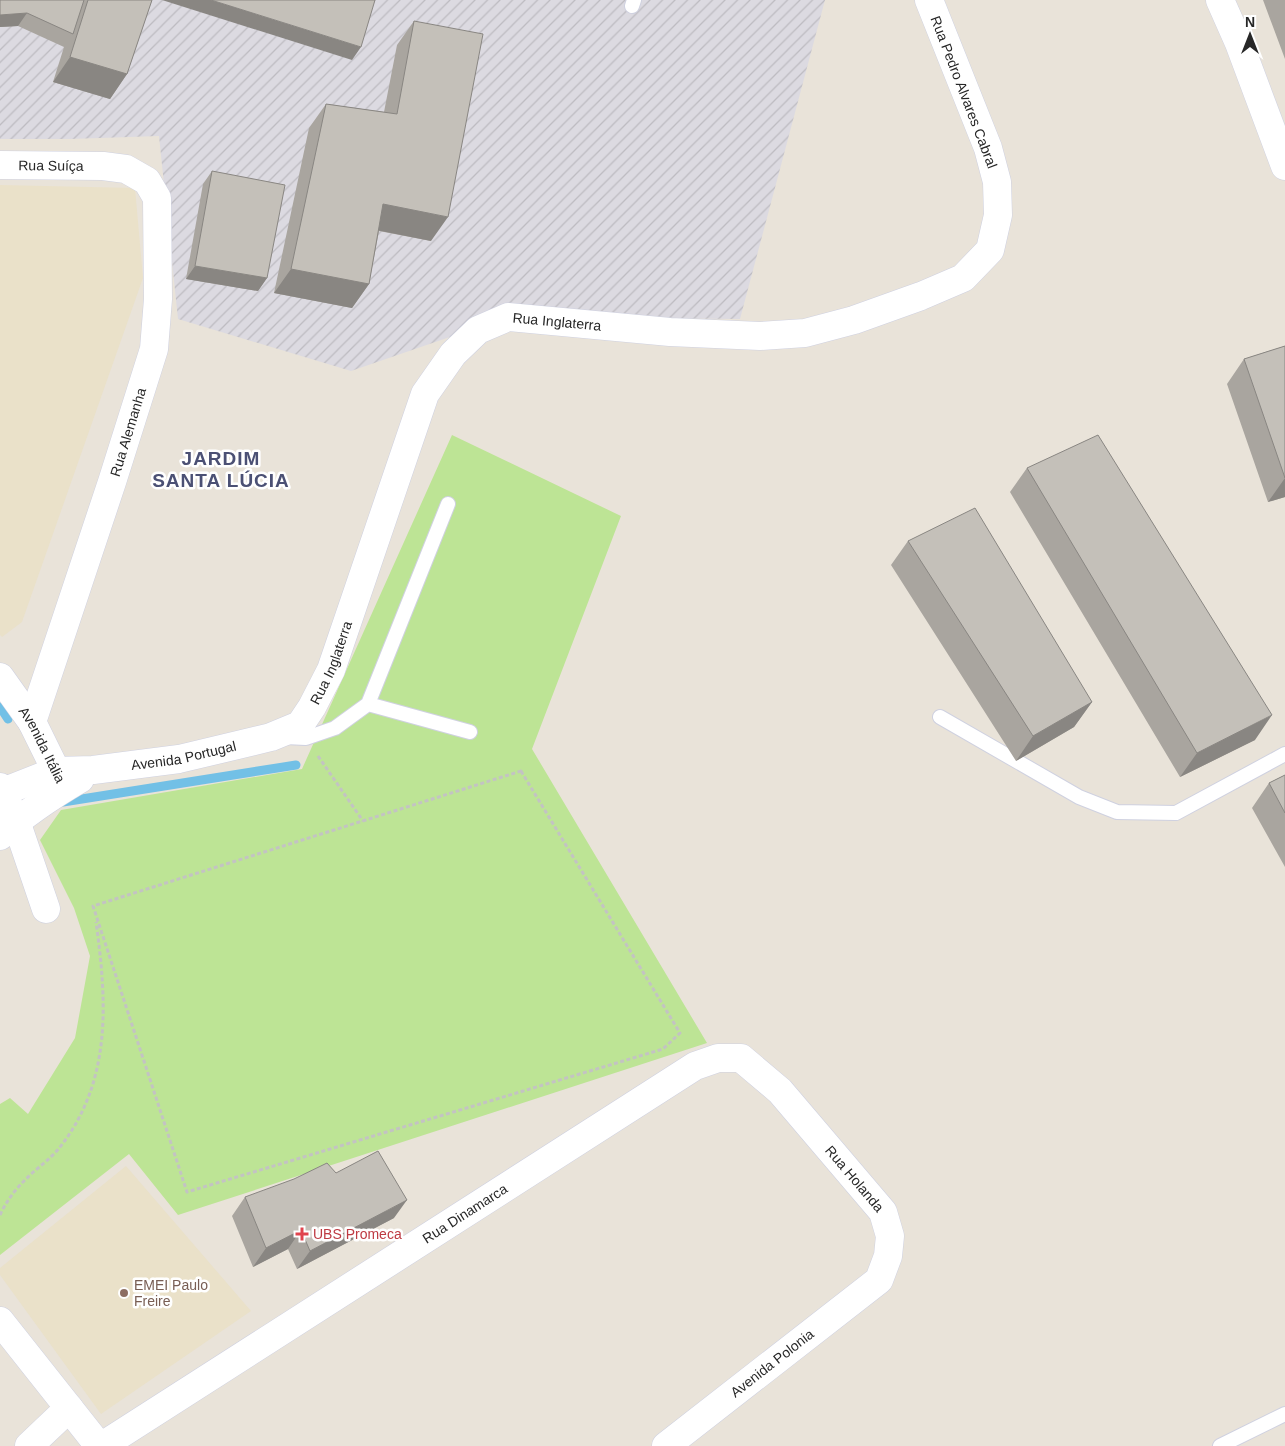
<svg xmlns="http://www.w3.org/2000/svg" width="1285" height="1446" font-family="Arial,sans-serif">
	<defs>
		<pattern id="industrial-furrows" width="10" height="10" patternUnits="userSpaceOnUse" patternTransform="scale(1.25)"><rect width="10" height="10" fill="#dcdae1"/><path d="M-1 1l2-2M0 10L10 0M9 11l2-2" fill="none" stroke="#bdbbc1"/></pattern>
	</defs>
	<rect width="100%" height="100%" fill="#e9e3d9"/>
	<path fill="url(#industrial-furrows)" d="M0,0H825L740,319L508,317L351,371L178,319L159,136L70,139H0Z"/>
	<path fill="#eae1c9" d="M0,185L135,188L143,278L22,622L2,637L0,635Z
		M126,1166L251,1311L101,1414L0,1275V1268Z"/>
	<path fill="#bde495" d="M452,435L621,516L532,749L707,1043L178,1215L129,1154L0,1255V1104L10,1098L28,1114L75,1038L90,956L74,908L40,840L61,810L302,769Z"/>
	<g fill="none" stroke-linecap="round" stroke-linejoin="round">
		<path stroke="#72c0e6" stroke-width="9" d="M0,707L8,719
			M63,802L296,765"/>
		<defs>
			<path id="lane" d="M632,6L634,0
				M368,704L470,732
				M940,717L1079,797L1117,812L1176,813L1285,754
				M285,737L306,738L335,728L368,704L448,504
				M1220,1446L1285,1414"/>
			<g id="street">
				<path d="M1220,0L1239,43L1285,166"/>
				<path id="s1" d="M0,165L103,166L126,169L147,181L157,198L158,299L154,349L112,482L32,722"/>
				<path id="s2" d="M0,677L32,722L64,787"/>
				<path d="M0,787L16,821L46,909"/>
				<path id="s3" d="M0,793L56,771L93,770L179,759L271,737L300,725L312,707L331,670L425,394L453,354L478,330L508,317L670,332L760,336L805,333L854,320L921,296L963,278L990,250L998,215L997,182L988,148L929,0"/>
				<path d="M0,836C24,814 51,796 80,779"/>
				<path d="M0,1321L99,1446"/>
				<path d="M29,1446L69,1408"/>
				<path id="s4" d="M102,1446L695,1066L718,1058H741L780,1091L883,1212L890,1236L888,1256L879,1280L666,1446"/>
			</g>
		</defs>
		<use href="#lane" stroke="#cfd1e0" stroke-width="16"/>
		<use href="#street" stroke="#cfd1e0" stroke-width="29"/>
		<path stroke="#c3c3c3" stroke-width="3" stroke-dasharray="4 2.5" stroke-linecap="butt" d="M318,756L363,821
			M521,771L680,1033L663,1049L187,1192L93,906Z
			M0,1215C6,1202 14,1191 24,1181C35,1169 50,1160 60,1147C112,1081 107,1001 96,922"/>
		<use href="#lane" stroke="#fff" stroke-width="14"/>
		<use href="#street" stroke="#fff" stroke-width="28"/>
	</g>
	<path fill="#a9a59f" d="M0,0H152L127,74L110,99L53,82L64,47L18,26L0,27Z
		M1263,0H1285V59Z
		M414,21L431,241L379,231L369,284L352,308L274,293L309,128L326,104L384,112L397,45Z
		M212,171L267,278L258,291L186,279L203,184Z
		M1285,346V497L1268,502L1227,384L1244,359Z
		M1027,468L1255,740L1180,777L1010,492Z
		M908,541L1092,702L1074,727L1016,761L891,565Z
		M1285,775V867L1252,808L1269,783Z
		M336,1173L394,1218L297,1269L288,1249L253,1267L232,1216L245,1197Z"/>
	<path fill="#898682" d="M162,0H211L361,47L352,60Z
		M27,13L18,26L0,27V15Z
		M70,57L127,74L110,99L53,82Z
		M383,204L448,217L431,241L366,228Z
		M195,266L267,278L258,291L186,279Z
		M291,269L369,284L352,308L274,293Z
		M1285,478V497L1268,502Z
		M1092,702L1074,727L1016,761L1033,736Z
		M1272,715L1255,740L1180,777L1197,753Z
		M407,1200L394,1218L297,1269L310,1251Z
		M301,1230L288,1249L253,1267L266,1248Z"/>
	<path fill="#c4c0b9" stroke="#898682" d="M0,0H84L73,34L27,13L0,15Z
		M88,0H152L127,74L70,57Z
		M211,0H375L361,47Z
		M414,21L483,34L448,217L383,204L369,284L291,269L326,104L397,114Z
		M212,171L285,185L267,278L195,266Z
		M1285,346V478L1244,359Z
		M1098,435L1272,715L1197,753L1027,468Z
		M975,508L1092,702L1033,736L908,541Z
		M1285,775V813L1269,783Z
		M378,1151L407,1200L310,1251L301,1230L266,1248L245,1197L294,1179L327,1163L336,1173Z"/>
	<path fill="#e0444e" stroke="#fff" stroke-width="2" d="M299.5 1226.5h5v5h5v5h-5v5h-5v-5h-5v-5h5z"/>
	<circle fill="#8d6e63" stroke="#fff" stroke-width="2" cx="124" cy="1293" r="5"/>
	<g text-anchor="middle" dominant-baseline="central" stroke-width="5" stroke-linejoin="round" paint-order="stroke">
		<g font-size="14" fill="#272727" stroke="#fff">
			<text transform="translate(964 92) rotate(69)">Rua Pedro Alvares Cabral</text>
			<text stroke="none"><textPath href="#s1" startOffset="51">Rua Suíça</textPath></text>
			<text stroke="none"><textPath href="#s3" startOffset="830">Rua Inglaterra</textPath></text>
			<text transform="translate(128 432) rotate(-73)">Rua Alemanha</text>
			<text stroke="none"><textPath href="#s3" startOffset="380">Rua Inglaterra</textPath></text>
			<text stroke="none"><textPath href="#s2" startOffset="80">Avenida Itália</textPath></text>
			<text stroke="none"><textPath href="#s3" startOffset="189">Avenida Portugal</textPath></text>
			<text stroke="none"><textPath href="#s4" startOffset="918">Rua Holanda</textPath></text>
			<text stroke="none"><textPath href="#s4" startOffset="431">Rua Dinamarca</textPath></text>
			<text transform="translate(772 1363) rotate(-38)">Avenida Polonia</text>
		</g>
		<g font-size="14" fill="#be3a42" stroke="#fff" text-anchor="start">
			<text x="313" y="1234">UBS Promeca</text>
		</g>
		<g font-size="14" fill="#785e54" stroke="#fff" text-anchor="start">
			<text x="134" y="1285">EMEI Paulo<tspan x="134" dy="16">Freire</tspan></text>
		</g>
		<g font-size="19" font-weight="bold" letter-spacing="1" fill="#4b5074" stroke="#fff">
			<text x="221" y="458">JARDIM<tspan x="221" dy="22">SANTA LÚCIA</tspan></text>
		</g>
	</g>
	<g transform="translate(1250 35)" stroke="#ffffff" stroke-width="4" paint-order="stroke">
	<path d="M0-4L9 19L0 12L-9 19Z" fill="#272727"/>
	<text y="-8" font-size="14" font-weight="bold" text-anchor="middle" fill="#272727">N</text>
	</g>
</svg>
